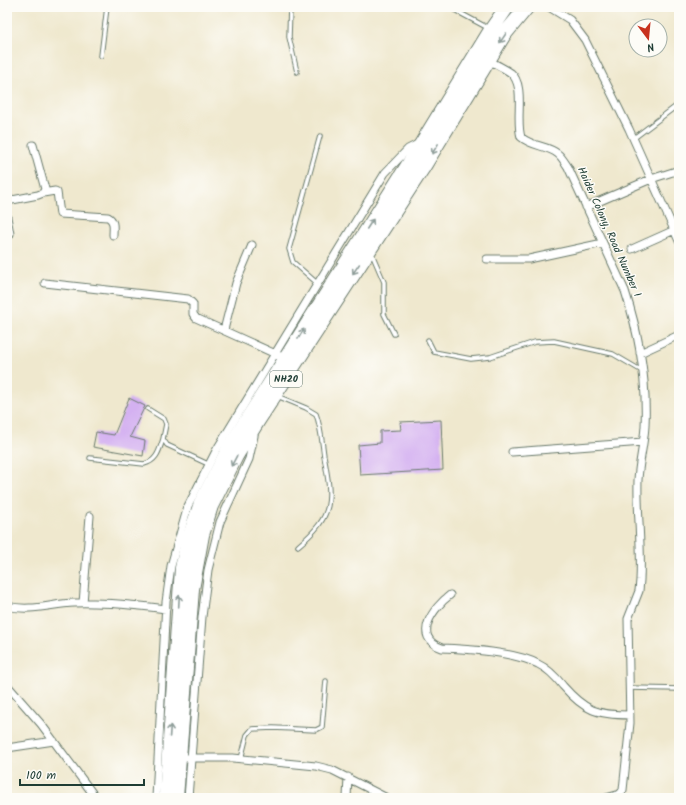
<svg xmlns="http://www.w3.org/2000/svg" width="686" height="805" font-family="Kalam,sans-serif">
	<rect width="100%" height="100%" fill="#fdfcf7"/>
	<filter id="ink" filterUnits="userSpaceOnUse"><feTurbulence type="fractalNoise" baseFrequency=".025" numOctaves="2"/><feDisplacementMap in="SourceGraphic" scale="8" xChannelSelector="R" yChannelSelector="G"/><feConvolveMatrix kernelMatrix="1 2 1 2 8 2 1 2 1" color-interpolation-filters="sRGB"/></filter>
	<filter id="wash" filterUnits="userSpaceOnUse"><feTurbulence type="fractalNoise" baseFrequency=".012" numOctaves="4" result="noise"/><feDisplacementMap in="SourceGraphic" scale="16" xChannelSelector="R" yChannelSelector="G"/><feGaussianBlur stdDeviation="0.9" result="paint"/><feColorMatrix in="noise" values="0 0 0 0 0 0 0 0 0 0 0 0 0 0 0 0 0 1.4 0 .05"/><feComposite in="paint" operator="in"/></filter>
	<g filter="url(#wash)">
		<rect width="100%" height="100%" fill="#efe8ce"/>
		<g id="blocks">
			<path fill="#d4b1f1" d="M129,398L145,406L130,437L145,441L143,456L93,447L96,432L114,435Z
				M441,420L443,470L360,475L358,445L380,443V431L401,430L400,422Z"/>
		</g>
	</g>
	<g filter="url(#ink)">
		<use href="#blocks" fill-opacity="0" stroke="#68796a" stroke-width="1"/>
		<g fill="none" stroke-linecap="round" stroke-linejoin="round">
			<defs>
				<path id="lane" d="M290,7L289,37L297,72
					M449,7L488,28
					M101,56L107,7
					M634,138L679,104
					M372,254L384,282V314L394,334
					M317,283L293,262L289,249L320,136
					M428,340L434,352L471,359L490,357L535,342L554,341L613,354L642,371
					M277,396L306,408L316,414C321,427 322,442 324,456C332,500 335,515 298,546
					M148,409L164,419L166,424L163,439L167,445L208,464
					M90,458L144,464C157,461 159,451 163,439
					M630,688L679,689
					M241,759L247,735L252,729L273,728L316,730L322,727L326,681"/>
				<path id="street" d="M549,7L570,20L585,40L629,129L679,241
					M489,60C496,65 504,68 511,73C526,86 515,119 521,137C532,147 548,145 558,154C562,157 565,163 568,167L625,291C639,334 647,381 645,426C644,444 639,462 638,480C637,513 642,547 640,580L639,591L628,619L630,723L623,790L620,794L606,798
					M43,193L55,191L57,192L60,214L108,217C115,221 113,228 113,235
					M7,201L38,195L43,193L45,189L33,145
					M586,207L651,179L679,170
					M7,217L10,234L7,239
					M632,249L679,228
					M487,259H529L603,243
					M45,283L188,299L193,304V314L196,318L280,356
					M224,330L236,283L252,245
					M640,353L679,335
					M512,452L643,442
					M450,595C434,607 411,637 442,648C468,649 515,652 538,664C549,669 556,677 563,686C585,711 597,715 630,715
					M83,603L90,516
					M7,606C30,612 51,604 74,603C105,602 135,605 166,609
					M7,685L41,724L96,798
					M7,748L54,741
					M180,758H233L316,766L332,770L387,798
					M156,798L166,602L171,566L188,506L217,449L385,173L408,149L418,144
					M188,798L202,617L208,570L220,522L249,459L254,436
					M347,798L348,777"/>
				<path id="highway" d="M166,798L182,568L188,541L201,503L229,448L422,143L491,30L507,7
					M176,798L192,589L202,535L211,506L236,456L257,422L422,169L503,36L527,7"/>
			</defs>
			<use href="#lane" stroke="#68796a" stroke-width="5.5"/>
			<use href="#street" stroke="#68796a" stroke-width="9"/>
			<use href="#highway" stroke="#68796a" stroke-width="16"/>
			<use href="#lane" stroke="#fff" stroke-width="3.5"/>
			<use href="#street" stroke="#fff" stroke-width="7"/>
			<use href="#highway" stroke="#fff" stroke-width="14"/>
		</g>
		<defs><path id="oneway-shaft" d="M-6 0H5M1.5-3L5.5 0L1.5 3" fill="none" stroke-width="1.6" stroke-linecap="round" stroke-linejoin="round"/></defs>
		<g stroke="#8f9e9a">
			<use href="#oneway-shaft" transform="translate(503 38) rotate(124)"/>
			<use href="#oneway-shaft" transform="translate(435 149) rotate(122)"/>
			<use href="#oneway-shaft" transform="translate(370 224) rotate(-57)"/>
			<use href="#oneway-shaft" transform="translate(356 269) rotate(124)"/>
			<use href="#oneway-shaft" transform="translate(301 334) rotate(-59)"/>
			<use href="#oneway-shaft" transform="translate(234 461) rotate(118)"/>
			<use href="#oneway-shaft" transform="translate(179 601) rotate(-87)"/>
			<use href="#oneway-shaft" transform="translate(170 731) rotate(-86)"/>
		</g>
	</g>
	<g text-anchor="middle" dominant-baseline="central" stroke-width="3" stroke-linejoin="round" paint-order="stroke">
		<rect fill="#fdfcf7" stroke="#62766e" stroke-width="1" x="270" y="371" width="32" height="16" rx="3"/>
		<g font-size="10" font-weight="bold" fill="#1f3d34">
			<text x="286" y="379">NH20</text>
		</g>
		<g font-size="11" fill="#1f3d34" stroke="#fdfcf7">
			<text transform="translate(609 232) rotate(66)">Haider Colony, Road Number 1</text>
		</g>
	</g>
	<rect width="686" height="805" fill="none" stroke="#fdfcf7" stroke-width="24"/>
	<g transform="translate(648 38) rotate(164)"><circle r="19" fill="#fdfcf7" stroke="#a4b0a9"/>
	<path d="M0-3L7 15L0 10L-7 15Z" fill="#c8321e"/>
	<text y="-6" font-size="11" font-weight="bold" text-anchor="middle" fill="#1f3d34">N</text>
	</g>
	<path d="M20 779v6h124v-6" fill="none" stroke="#1f3d34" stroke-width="2"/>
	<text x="26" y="779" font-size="12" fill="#1f3d34" stroke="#fdfcf7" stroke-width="3" paint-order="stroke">100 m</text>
</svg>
